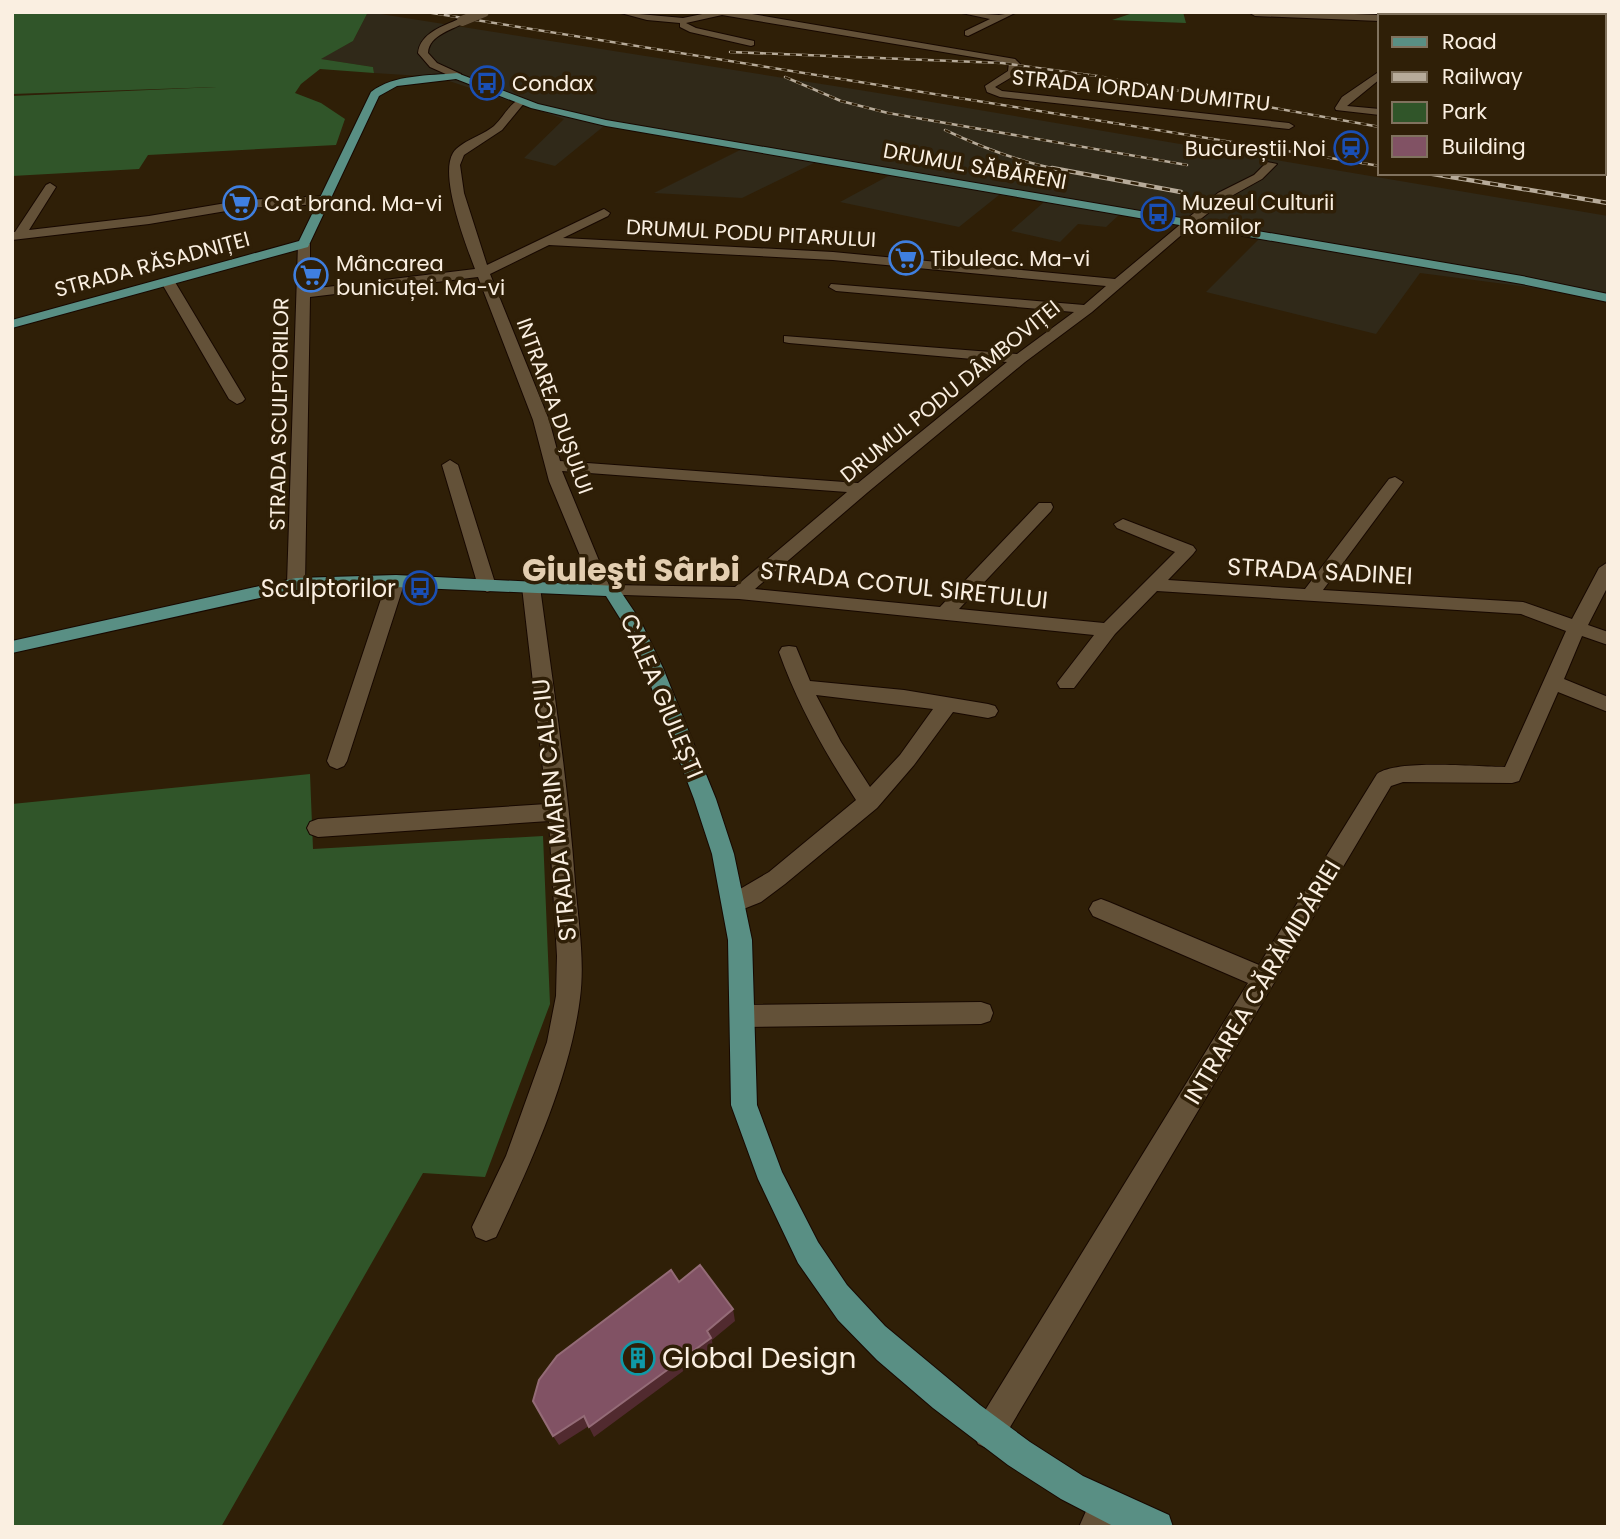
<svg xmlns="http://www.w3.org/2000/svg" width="1620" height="1539" font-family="Poppins,sans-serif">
	<rect width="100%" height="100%" fill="#2f1f07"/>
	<path fill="#302919" d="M368,12L872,92L1608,216V302L1535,288L1420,273L1376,334L1206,292L1259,239L1120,214L1106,227L1078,224L1060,242L1011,231L1044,202L999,195L959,227L840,202L890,175L814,163L742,198L654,193L740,150L604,126L555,166L524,158L564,119L437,77L374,73L373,67L320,59L353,41Z"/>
	<path fill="#305529" d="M12,12H368L353,41L321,59L373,67L374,73L320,69L301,84L295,93L321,103L345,119L336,145L148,155L139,169L12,176V96L217,87L12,94Z
		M1136,12H1183L1186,23L1112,20Z
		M310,774L313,849L543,836L550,1004L485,1177L423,1173L221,1527H12V804Z"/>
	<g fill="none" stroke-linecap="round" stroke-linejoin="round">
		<defs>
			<path id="minor" d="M617,12L683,18L712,12H740L1015,59L1020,64L1017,74L995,87L1002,91L1289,123L1294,126L1289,129L1000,97L987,92L985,86L1008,71L1009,63L722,15L686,23L696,28L754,41V45L751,46L690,32L680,27V23L647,20Z
				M957,12L999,15L1017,12L968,36L965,35V31L990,19Z
				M1304,12L1380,15L1382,16L1380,21L1255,16L1250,13Z
				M459,19L467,21C454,30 429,34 428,53L437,63L461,74V78L457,79L430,67L418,53C420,33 443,26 459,19Z
				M1604,55L1608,56V62L1604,61Z
				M1380,71V79L1347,106L1380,109V115L1336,110L1335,108L1342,97Z
				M1604,73L1608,74V80L1604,79Z
				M1604,98H1608V104H1604Z
				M520,99L525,102L502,130L464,155L460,165L464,193L487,265L604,209L610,213L608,216L563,238L833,252L1115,279L1218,193L1254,175L1267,162L1277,164L1262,179L1226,199L1193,225L1092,312L1025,362L868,492L755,589L940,607L1039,503H1051L1053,507L1051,511L959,609L1104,623L1175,552L1117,528L1114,524L1123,519L1193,546L1196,550L1193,554L1168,580L1305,589L1389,479L1395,477L1403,482L1323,590L1523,602L1572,619L1599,568L1608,562V586L1588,625L1608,632V645L1582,636L1564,679L1608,697V712L1558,692L1519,781L1512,783L1403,782L1391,786L1000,1444L989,1449L978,1444L973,1433L978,1422L1248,983L1093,916L1089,909L1093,902L1101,899L1109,902L1259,965L1377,774C1398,759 1476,767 1505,767L1566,631L1521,614L1157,591L1115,634L1074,688H1060L1057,683L1094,635L739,599L596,594L549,481L533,420L478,277L310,297L305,584L296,590L290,588L287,584L298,244L304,240L310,244V289L475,269C466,245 439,176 453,153C461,141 482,136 494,126C503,118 509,104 520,99ZM549,245L833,260L1106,286L1084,305L831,284L829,287L836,291L1074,312L1017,354L784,336V342L789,343L1007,362L858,483L560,461L549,420L490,274ZM562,471L847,492L735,587L609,585Z
				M1604,125H1608V131H1604Z
				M50,183L56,187L29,230L149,216L244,200L325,196L331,200L325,204L244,208L149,224L12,240V232H15L46,185Z
				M168,278L175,282L245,399L242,402L237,404L229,399L161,282Z
				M450,460L458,465L496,586L493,590L487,592L478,586L442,465Z
				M396,575L405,581L347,761L344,766L337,769L330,766L327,761L387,581Z
				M531,581L540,587C553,685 568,783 575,882C578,920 585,960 580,998C570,1078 530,1165 496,1237L486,1241L476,1237L472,1227L506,1156L547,1042L556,996L557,956L549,821L318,837L310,834L307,828L310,822L318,819L547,804L522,587Z
				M789,646L796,647L810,681L904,690L988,704L995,706L998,711L995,716L988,718L953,712L914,765L877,808L785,884L761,902L736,912L728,910L724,903L728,896L769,872L856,800C825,753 798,705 779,652L782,647ZM816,695L933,709L900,755L870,787L841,742Z
				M981,1002L990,1005L993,1013L990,1021L981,1024L742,1027L733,1024L730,1016L733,1008L742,1005Z
				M1106,1489L1118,1493L1122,1505L1113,1527H1079L1094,1493Z"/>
			<path id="major" d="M457,73L538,104L606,120L1522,276L1608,294V302L1522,284L606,126L531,108L456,79L397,86L379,96L308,247L12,328V320L299,241L371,92C394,74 429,76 457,73Z
				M396,575L617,586L640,620L663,668L716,799L734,854L752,940L757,1105L782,1172L818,1242L847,1285L885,1326L980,1405L1030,1442L1083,1476L1169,1515L1173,1527H1115L1061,1499L1008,1465L933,1408L877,1360L838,1320L798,1263L758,1179L731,1105L728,940L712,854L694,799L644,668L621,620L606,596L396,587L296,590L12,653V641L296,578Z"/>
		</defs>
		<use href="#minor" stroke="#170800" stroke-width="2"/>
		<use href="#major" stroke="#170800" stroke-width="2"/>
		<use href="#minor" fill="#635138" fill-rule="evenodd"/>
		<use href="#major" fill="#598f84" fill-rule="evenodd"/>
		<defs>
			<path id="rail-far1" d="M426,12L1380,166
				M730,52L1002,63L1097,76L1380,127
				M785,77L841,101L888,113L1187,165
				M945,130C983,148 1019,162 1061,170
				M1604,164L1608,165"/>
			<path id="rail" d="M1052,168L1181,192
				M1427,173L1608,203"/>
		</defs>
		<use href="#rail-far1" stroke="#b7ab9a" stroke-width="2.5"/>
		<use href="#rail" stroke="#b7ab9a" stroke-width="4.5"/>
		<use href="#rail-far1" stroke="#2f1f07" stroke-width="2" stroke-dasharray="6" stroke-linecap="butt"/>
		<use href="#rail" stroke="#2f1f07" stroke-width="2.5" stroke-dasharray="8" stroke-linecap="butt"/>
		<defs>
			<path id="minor-bridge" d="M462,21L484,12"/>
		</defs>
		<use href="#minor-bridge" stroke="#170800" stroke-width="10" stroke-linecap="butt"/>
		<use href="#minor-bridge" stroke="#635138" stroke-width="10"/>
	</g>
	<path fill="#512a2f" d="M733,1309L735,1321L712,1340L713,1349L594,1437L589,1427Z
		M584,1416L589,1426L559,1445L553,1436Z"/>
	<path fill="#815264" stroke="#946b77" stroke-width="2" d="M700,1265L733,1309L707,1331L711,1338L589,1427L584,1416L553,1436L533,1401L539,1380L557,1356L671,1270L679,1282Z"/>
	<defs>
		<symbol id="bus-ring" viewBox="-11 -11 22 22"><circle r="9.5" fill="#2f1f07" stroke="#1a4fb4" stroke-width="1.5"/><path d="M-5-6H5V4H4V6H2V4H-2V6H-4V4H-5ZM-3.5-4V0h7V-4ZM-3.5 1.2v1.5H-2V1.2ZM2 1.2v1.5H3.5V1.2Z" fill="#1a4fb4"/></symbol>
		<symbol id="station-ring" viewBox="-11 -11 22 22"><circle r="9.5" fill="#2f1f07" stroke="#1a4fb4" stroke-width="1.5"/><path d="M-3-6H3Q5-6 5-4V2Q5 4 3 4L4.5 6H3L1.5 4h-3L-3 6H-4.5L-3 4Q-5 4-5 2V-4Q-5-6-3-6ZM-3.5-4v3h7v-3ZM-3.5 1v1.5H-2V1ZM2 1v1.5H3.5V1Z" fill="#1a4fb4"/></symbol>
		<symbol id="supermarket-ring" viewBox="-11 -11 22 22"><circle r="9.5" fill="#2f1f07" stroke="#3f7fe0" stroke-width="1.5"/><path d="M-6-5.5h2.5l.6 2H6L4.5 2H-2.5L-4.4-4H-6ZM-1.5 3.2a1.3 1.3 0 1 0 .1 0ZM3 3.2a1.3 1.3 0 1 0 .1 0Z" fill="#3f7fe0"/></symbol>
		<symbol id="building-ring" viewBox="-11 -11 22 22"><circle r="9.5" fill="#2f1f07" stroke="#0f9aa8" stroke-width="1.5"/><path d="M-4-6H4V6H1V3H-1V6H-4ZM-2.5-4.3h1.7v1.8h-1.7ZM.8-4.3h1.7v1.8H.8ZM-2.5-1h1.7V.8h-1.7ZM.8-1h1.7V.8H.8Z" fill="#0f9aa8"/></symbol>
	</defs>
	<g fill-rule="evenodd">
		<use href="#bus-ring" x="468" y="64" width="38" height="38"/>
		<use href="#station-ring" x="1332" y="129" width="38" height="38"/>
		<use href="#supermarket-ring" x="221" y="184" width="38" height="38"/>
		<use href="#bus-ring" x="1139" y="195" width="38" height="38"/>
		<use href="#supermarket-ring" x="887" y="239" width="38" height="38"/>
		<use href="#supermarket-ring" x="292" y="256" width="38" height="38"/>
		<use href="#bus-ring" x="401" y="569" width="38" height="38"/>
		<use href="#building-ring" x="619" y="1339" width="38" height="38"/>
	</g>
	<g text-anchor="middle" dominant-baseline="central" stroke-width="7" stroke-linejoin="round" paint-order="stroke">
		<g font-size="21" fill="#faefe1" stroke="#2f1f07" text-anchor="start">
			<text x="512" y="83">Condax</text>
			<text x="1326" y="148" text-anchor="end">Bucureștii Noi</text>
			<text x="1182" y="202">Muzeul Culturii<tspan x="1182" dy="24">Romilor</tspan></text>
			<text x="264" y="203">Cat brand. Ma-vi</text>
			<text x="930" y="258">Tibuleac. Ma-vi</text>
			<text x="336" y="263">Mâncarea<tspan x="336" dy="24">bunicuței. Ma-vi</tspan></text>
		</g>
		<g font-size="21" fill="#faefe1" stroke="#2f1f07">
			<text transform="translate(1141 90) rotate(6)">STRADA IORDAN DUMITRU</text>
			<text transform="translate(975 166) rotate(10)">DRUMUL SĂBĂRENI</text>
			<text transform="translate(751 233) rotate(3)">DRUMUL PODU PITARULUI</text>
			<text transform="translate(152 264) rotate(-15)">STRADA RĂSADNIȚEI</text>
			<text transform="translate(950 391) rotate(-39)">DRUMUL PODU DÂMBOVIȚEI</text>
			<text transform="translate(555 406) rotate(70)">INTRAREA DUȘULUI</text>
			<text transform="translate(279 414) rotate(-89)">STRADA SCULPTORILOR</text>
		</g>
		<g font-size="24" fill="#faefe1" stroke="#2f1f07">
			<text transform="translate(1320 571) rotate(3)">STRADA SADINEI</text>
			<text transform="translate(904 585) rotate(6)">STRADA COTUL SIRETULUI</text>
			<text transform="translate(662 696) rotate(67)">CALEA GIULEȘTI</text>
			<text transform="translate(554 810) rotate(-96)">STRADA MARIN CALCIU</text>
			<text transform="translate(1262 982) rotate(-59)">INTRAREA CĂRĂMIDĂRIEI</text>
		</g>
		<g font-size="24" fill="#faefe1" stroke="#2f1f07" text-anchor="end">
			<text x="396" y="588">Sculptorilor</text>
		</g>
		<g font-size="28" fill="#faefe1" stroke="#2f1f07" text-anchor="start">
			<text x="662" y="1358">Global Design</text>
		</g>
		<g font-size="32" font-weight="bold" fill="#e3ceb1" stroke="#2f1f07">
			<text x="631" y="569">Giuleşti Sârbi</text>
		</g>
	</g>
	<rect width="1620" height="1539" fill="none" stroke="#faefe1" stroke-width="28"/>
	<rect x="1378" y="14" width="228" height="161" fill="#2f1f07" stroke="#80725e" stroke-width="2"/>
	<rect x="1392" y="37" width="35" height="10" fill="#598f84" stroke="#80725e" stroke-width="2"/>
	<text x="1442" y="49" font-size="21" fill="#faefe1">Road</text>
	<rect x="1392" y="72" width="35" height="10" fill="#b7ab9a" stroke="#80725e" stroke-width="2"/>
	<text x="1442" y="84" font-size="21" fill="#faefe1">Railway</text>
	<rect x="1392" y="102" width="35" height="21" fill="#305529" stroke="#80725e" stroke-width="2"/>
	<text x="1442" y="119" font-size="21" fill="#faefe1">Park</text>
	<rect x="1392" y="136" width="35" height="21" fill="#815264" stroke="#80725e" stroke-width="2"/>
	<text x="1442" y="154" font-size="21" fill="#faefe1">Building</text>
</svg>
